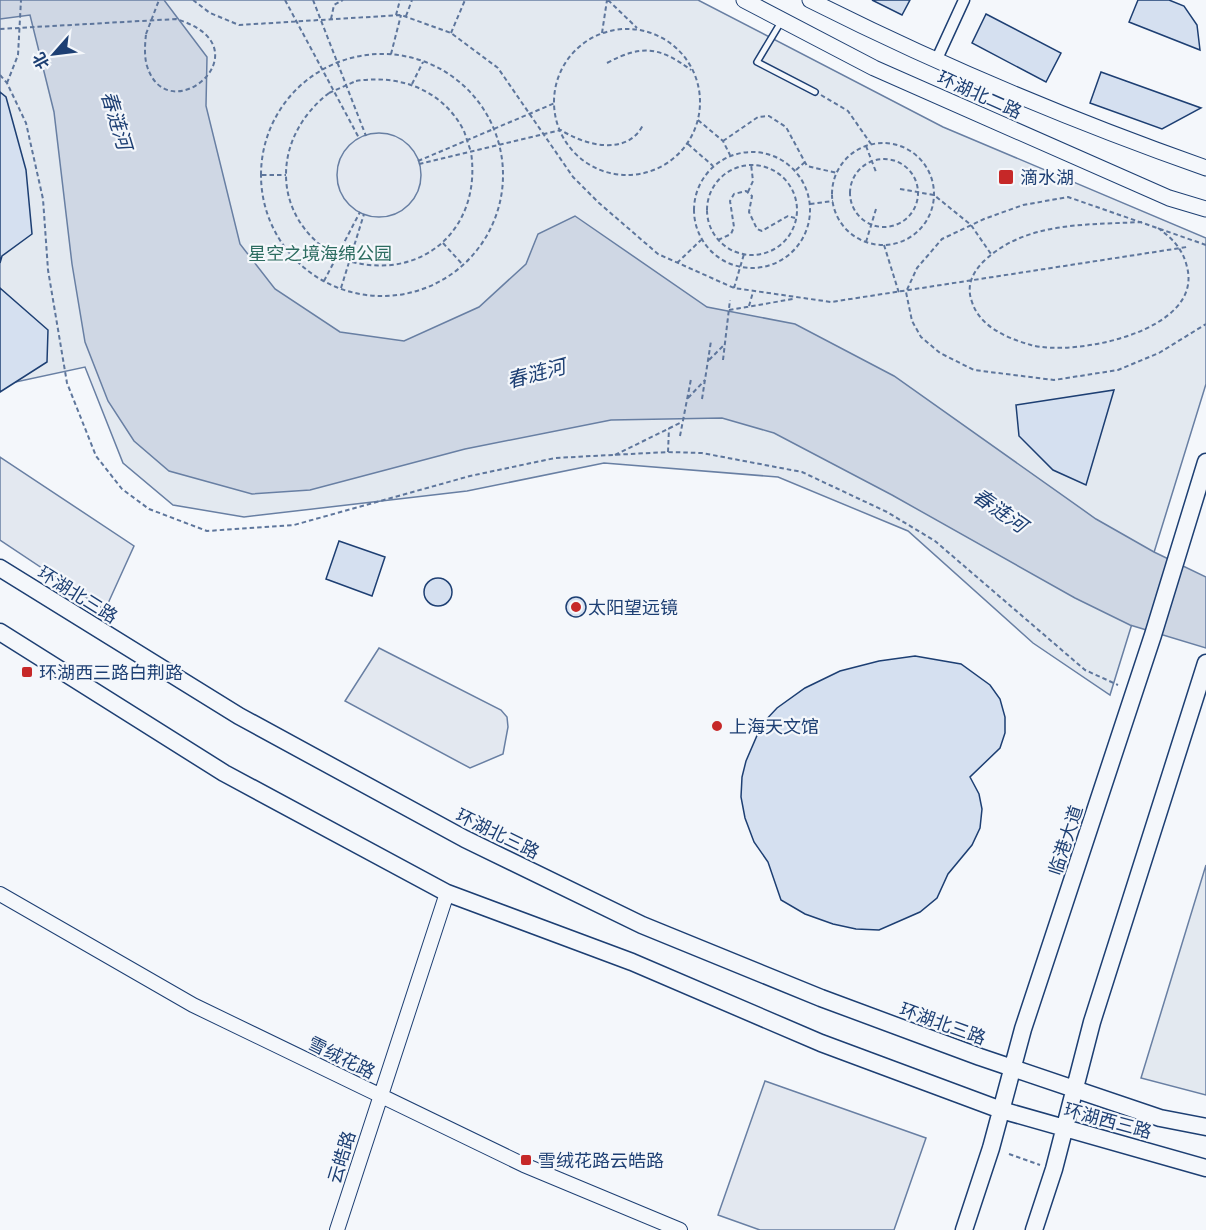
<svg xmlns="http://www.w3.org/2000/svg" width="1206" height="1230" font-family="'Open Sans','Noto Sans SC',sans-serif">
	<rect width="100%" height="100%" fill="#f4f7fb"/>
	<path fill="#e3e9f0" stroke="#687fa3" stroke-width="1.5" d="M0,0H698L943,127L1206,238V384L1110,695L1033,643L908,531L778,477L604,463L467,491L244,517L173,505L123,463L85,367L11,383L0,380Z
		M1206,865V1095L1141,1078Z"/>
	<path fill="#e3e8f0" stroke="#687fa3" stroke-width="1.5" d="M337 175a42 42 0 1 1 84 0a42 42 0 1 1-84 0Z
		M0,457L134,546L105,610L0,540Z
		M379,648L501,710L507,717L508,727L503,754L470,768L345,701Z
		M765,1081L926,1138L894,1230H760L718,1215Z"/>
	<path fill="#cfd7e4" stroke="#687fa3" stroke-width="1.5" d="M0,0H164L207,57L206,106L240,244L275,289L340,332L404,341L479,307L526,264L538,234L575,216L707,307L795,324L894,376L1096,519L1154,552L1206,577V648L1130,625L1075,598L892,495L774,433L722,418L611,420L465,449L310,490L252,494L169,471L134,441L108,401L85,342L72,264L54,112L30,15L0,19Z"/>
	<path fill="#d5e0f0" stroke="#1d3f73" stroke-width="1.5" d="M872,0H910L902,15Z
		M1138,0H1169L1184,6L1197,25L1200,50L1129,22Z
		M986,14L1061,53L1046,82L972,43Z
		M1101,72L1201,108L1162,129L1090,103Z
		M0,92L6,97L26,170L32,234L2,256L0,263Z
		M0,288L48,330L47,362L0,392Z
		M1114,390L1086,485L1053,470L1019,436L1016,405Z
		M339,541L385,557L372,596L326,579Z
		M424 592a14 14 0 1 1 28 0a14 14 0 1 1-28 0Z
		M566 607a10 10 0 1 1 20 0a10 10 0 1 1-20 0Z
		M915,656L961,664L990,685L1000,699L1005,717V733L1000,748L970,777L979,794L982,809L980,828L972,845L948,874L937,898L920,912L879,930L856,929L833,924L805,914L781,900L768,862L754,842L745,818L741,797L742,777L746,761L762,724L777,708L805,688L840,671L879,661Z"/>
	<g fill="none" stroke-linecap="round" stroke-linejoin="round">
		<defs>
			<path id="service" d="M781,22L757,62L815,92"/>
			<path id="minor" d="M936,61L964,0"/>
			<path id="tertiary" d="M0,894L193,1005L524,1165L680,1230
				M337,1230L447,893"/>
			<path id="secondary" d="M744,0L874,68L1169,198L1206,209
				M810,0C939,65 1070,120 1206,168"/>
			<path id="primary" d="M0,568L239,716L465,839L642,925L821,998L980,1057L1160,1118L1206,1127
				M0,632L224,773L447,893L632,962L821,1043L1001,1110L1206,1168
				M964,1230L991,1148L1023,1029L1153,635L1206,462
				M1034,1230L1054,1169L1092,1022L1206,663"/>
		</defs>
		<use href="#service" stroke="#1d3f73" stroke-width="8"/>
		<use href="#minor" stroke="#1d3f73" stroke-width="13"/>
		<use href="#tertiary" stroke="#1d3f73" stroke-width="16"/>
		<use href="#secondary" stroke="#1d3f73" stroke-width="17"/>
		<use href="#primary" stroke="#1d3f73" stroke-width="19"/>
		<path stroke="#5e769c" stroke-width="2" stroke-dasharray="4.5 3" stroke-linecap="butt" d="M193,0L210,13L239,25L401,15L451,33L498,68L573,177L599,203L658,254L734,288L831,302L1187,247
			M285,0L359,138
			M313,0L366,136
			M608,0L637,28
			M396,15L400,0
			M406,16L412,0
			M331,19L334,5L343,0
			M554 102a73 73 0 1 1 146 0a73 73 0 1 1-146 0Z
			M451,33L465,0
			M602,33L607,0
			M146,34L159,0
			M391,54L401,15
			M261 175a121 121 0 1 1 242 0a121 121 0 1 1-242 0Z
			M607,63C642,44 660,47 691,70
			M0,75L7,83L26,123L43,199L48,270L67,383L96,456L122,489L149,509L207,531L294,525L470,476L555,458L668,452L702,453L802,472L887,512L935,541L1085,670L1118,685
			M356,81C400,74 443,90 464,131
			M7,83L18,55L21,0
			M412,84L423,62
			M329,93C272,137 270,215 333,254
			M821,95L848,111L871,144
			M698,120L723,141L730,155
			M723,141L758,117L769,116L786,127L807,166L837,173
			M832 194a51 51 0 1 1 102 0a51 51 0 1 1-102 0Z
			M688,144L713,166
			M866,146L876,172
			M694 210a58 58 0 1 1 116 0a58 58 0 1 1-116 0Z
			M850 193a34 34 0 1 1 68 0a34 34 0 1 1-68 0Z
			M418,161L555,103
			M419,164L561,130C584,145 627,157 643,125
			M707 210a45 45 0 1 1 90 0a45 45 0 1 1-90 0Z
			M796,170L805,162
			M262,175H286
			M900,189L934,195L971,225L991,254
			M748,192L753,181L751,164
			M810,204L833,201
			M1142,222C1088,225 1026,221 984,261C972,273 966,286 972,302C980,327 1007,338 1031,345C1075,357 1204,331 1187,267C1183,249 1172,238 1158,228
			M718,240L731,234L734,227L730,201L734,194L746,191L752,196L749,212L757,229L762,231L788,216L795,218
			M866,242L876,209
			M443,243L463,265
			M884,245L899,293
			M1206,245L1068,197L1023,205L984,219L942,239L917,268L906,292L912,321L921,337L940,353L974,370L1054,380L1118,370L1159,353L1206,324
			M352,262C425,280 482,227 471,152
			M677,263L701,240
			M324,281L360,212
			M341,288L364,214
			M734,288L744,254
			M749,306L753,292
			M729,310L793,299
			M709,360L725,344
			M723,360L730,300
			M688,398L705,380
			M702,399L711,341
			M680,436L691,379
			M668,452L669,428
			M615,455L682,422
			M1009,1154L1040,1165"/>
		<use href="#service" stroke="#f4f7fb" stroke-width="5"/>
		<use href="#minor" stroke="#f4f7fb" stroke-width="10"/>
		<use href="#tertiary" stroke="#f4f7fb" stroke-width="14"/>
		<use href="#secondary" stroke="#f4f7fb" stroke-width="15"/>
		<use href="#primary" stroke="#f4f7fb" stroke-width="16"/>
		<path stroke="#5e769c" stroke-width="2" stroke-dasharray="4.5 3" stroke-linecap="butt" d="M0,29L176,19C270,47 168,134 147,66C144,56 145,44 146,34
			M329,93L356,81
			M464,131L471,152
			M333,254L352,262"/>
	</g>
	<g fill="#c62828" stroke="#f4f7fb" stroke-width="2">
		<rect x="998" y="169" width="16" height="16" rx="3"/>
		<circle cx="576" cy="607" r="6"/>
		<rect x="21" y="666" width="12" height="12" rx="3"/>
		<circle cx="717" cy="726" r="6"/>
		<rect x="520" y="1154" width="12" height="12" rx="3"/>
	</g>
	<g text-anchor="middle" dominant-baseline="central" stroke-width="4.5" stroke-linejoin="round" paint-order="stroke">
		<g font-size="18" fill="#1d3f73" stroke="#f4f7fb">
			<text transform="translate(980 94) rotate(24)">环湖北二路</text>
			<text transform="translate(78 594) rotate(32)">环湖北三路</text>
			<text transform="translate(498 833) rotate(26)">环湖北三路</text>
			<text transform="translate(1065 840) rotate(-72)">临港大道</text>
			<text transform="translate(943 1023) rotate(20)">环湖北三路</text>
			<text transform="translate(342 1057) rotate(26)">雪绒花路</text>
			<text transform="translate(1108 1120) rotate(15)">环湖西三路</text>
			<text transform="translate(341 1157) rotate(-73)">云皓路</text>
		</g>
		<g font-size="18" fill="#1d3f73" stroke="#f4f7fb" text-anchor="start">
			<text x="1020" y="177">滴水湖</text>
			<text x="588" y="607">太阳望远镜</text>
			<text x="39" y="672">环湖西三路白荆路</text>
			<text x="729" y="726">上海天文馆</text>
			<text x="538" y="1160">雪绒花路云皓路</text>
		</g>
		<g font-size="18" fill="#2c6c60" stroke="#f4f7fb">
			<text x="320" y="253">星空之境海绵公园</text>
		</g>
		<g font-size="20" font-style="italic" fill="#1d3f73" stroke="#f4f7fb">
			<text transform="translate(117 120) rotate(73)">春涟河</text>
			<text transform="translate(536 373) rotate(-15)">春涟河</text>
			<text transform="translate(1000 510) rotate(35)">春涟河</text>
		</g>
	</g>
	<g transform="translate(54 54) rotate(242)" stroke="#f4f7fb" stroke-width="4.5" paint-order="stroke">
	<path d="M0-4.5L10 22L0 15L-10 22Z" fill="#1d3f73"/>
	<text y="-9" font-size="16" font-weight="bold" text-anchor="middle" fill="#1d3f73">北</text>
	</g>
</svg>
